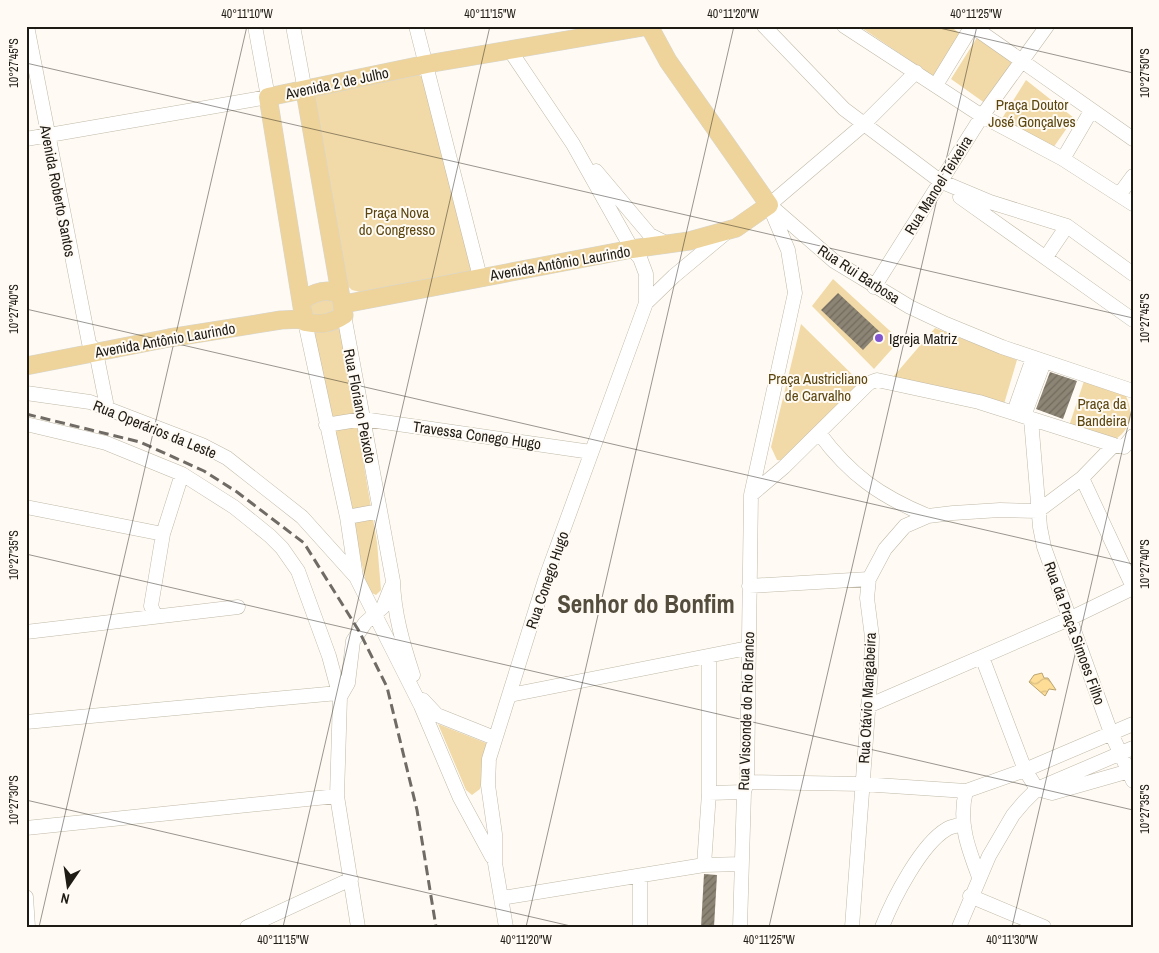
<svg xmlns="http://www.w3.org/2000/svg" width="1159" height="953" font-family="'Archivo Narrow',sans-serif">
	<defs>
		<pattern id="water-waves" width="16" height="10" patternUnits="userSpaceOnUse" patternTransform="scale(1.25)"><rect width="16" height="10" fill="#fede97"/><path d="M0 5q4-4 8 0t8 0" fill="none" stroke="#d9be81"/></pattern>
		<pattern id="building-hatch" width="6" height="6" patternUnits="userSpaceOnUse" patternTransform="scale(1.25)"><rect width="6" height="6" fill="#8c8474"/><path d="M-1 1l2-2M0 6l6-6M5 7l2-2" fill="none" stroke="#726b5e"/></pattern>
	</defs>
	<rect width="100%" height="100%" fill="#fffbf4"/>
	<path fill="#f1daa7" d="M859,26H950L963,36L936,78Z
		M978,36L1013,64L989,106L951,79Z
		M418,74L428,81L476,272L360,292L352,290L342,281L311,97Z
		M1026,80L1074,118L1053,148L1001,120Z
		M833,279L900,340L874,369L812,306Z
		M335,296L377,542L381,590L376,595L368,591L343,483L305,303Z
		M801,324L864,386L785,461L777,460L771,447Z
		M935,328L1017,360L1004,404L893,377Z
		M1084,381L1126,396C1134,413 1131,430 1114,440L1069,426Z
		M438,724L491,745L480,789L472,795L466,790Z"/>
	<path fill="url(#water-waves)" stroke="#bba470" d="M1042,673L1044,678H1048L1056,690L1049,689L1045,696L1029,682L1034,675Z"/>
	<path fill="url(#building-hatch)" d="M838,293L880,332L863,350L821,310Z
		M1050,372L1077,381L1063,419L1036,409Z
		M704,874L717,875L714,927H701Z"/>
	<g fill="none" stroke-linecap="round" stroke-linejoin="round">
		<defs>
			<path id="minor" d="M27,26L89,343L96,352L106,402L105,408
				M293,26L305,91
				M416,26L480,277
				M764,26L844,109L940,181L990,202L1067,226L1133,274
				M844,26L982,116L1063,159L1133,204
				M936,85L972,26L1133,139
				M26,139L268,97L255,26
				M1063,159L1091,111
				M596,171L650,235L670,245
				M1119,195L1133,176
				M960,197L1133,320
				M769,205L863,125L916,72
				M772,207L834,261L910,307L946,324L1002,347L1133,391
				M1046,257L1067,226
				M874,287L982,116L1047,26
				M646,303L674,276L728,231
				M344,315L393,581C394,614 403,644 413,675
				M305,322L347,517L356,577L421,706L460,798L492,857
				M26,393L90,402L202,445L227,458L302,517L356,577
				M1014,412L1033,358
				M1024,416L1044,362
				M1031,419L1040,527L1044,547L1111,733L1133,781
				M26,424L106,443L182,474L234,507L270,536L282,548L298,571L329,656L340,697L337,796L358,927
				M326,425L363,419L591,452
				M819,433C850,475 880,496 928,516
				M1082,478L1133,587
				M751,495L784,467L869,383L877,380L979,402L1114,445L1124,447L1133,436
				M26,507L163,534
				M1038,511L1082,478L1114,445
				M347,517L380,511
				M749,586L869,579
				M155,615L151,606L163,534L182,474
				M26,632L238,607
				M982,657L1025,770L1037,789
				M510,695L748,648
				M340,697L348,683L353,641L365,623L383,607L391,587
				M423,700L437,715L492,737L494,740
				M868,706L1069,619L1133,588
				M26,722L338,693
				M747,782L862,784L966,791
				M1037,789L1052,793L1133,770
				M709,793L744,792
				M26,828L337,796
				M704,865L709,793V657
				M979,877C968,848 958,822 966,791L1025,770L1133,724
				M970,896L1044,927
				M26,897L28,927
				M502,898L704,865L741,864
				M247,927L351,879
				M506,927L495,863V834L488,785L489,759L545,580L646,303V274L640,258L632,249L573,144L511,52
				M640,927V877
				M740,927L744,792L747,782L751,495L795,293L788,250L769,205
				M852,927L871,671L872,637L867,598L869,579L885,549L905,526L928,516L953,513L1000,510L1038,511
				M882,927C893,899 921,844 947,829C951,826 958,826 962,824
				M959,927L989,856L1013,815L1024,802L1037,789L1133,748"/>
			<path id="major" d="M305,91L344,315C330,324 321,325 305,322L304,319L268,97L427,64L649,26
				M301,301C313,293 328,286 341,296
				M344,304L632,249L689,241L736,228L769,205L668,61L649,26
				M26,366L169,338L281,320L304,319"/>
		</defs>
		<use href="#minor" stroke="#c1b9a8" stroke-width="15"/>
		<use href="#major" stroke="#d6d6d5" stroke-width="19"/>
		<use href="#minor" stroke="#fff" stroke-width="14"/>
		<use href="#major" stroke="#eed49a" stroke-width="18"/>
		<path stroke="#706c65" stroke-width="3" stroke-dasharray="10 5" stroke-linecap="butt" d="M26,414L140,442L204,471L237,492L304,543L359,631L387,687L417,810L436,927"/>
	</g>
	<path fill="none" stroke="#1e1b14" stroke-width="1" stroke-opacity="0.45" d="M931,26L1133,73M26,63L1133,318M26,309L1133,564M26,554L1133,810M26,800L575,927M39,927L247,26M283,927L490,26M526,927L734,26M769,927L977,26M1012,927L1133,404"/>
	<circle fill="#8055cf" stroke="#fffbf4" stroke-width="2" cx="879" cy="338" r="5"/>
	<g text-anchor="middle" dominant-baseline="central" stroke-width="4" stroke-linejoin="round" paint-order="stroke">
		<g font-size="15" fill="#1e1b14" stroke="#fffbf4">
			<text transform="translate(337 83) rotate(-12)">Avenida 2 de Julho</text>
			<text transform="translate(938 185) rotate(-58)">Rua Manoel Teixeira</text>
			<text transform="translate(58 191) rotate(79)">Avenida Roberto Santos</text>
			<text transform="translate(560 263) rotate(-10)">Avenida Antônio Laurindo</text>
			<text transform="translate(859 274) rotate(33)">Rua Rui Barbosa</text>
			<text transform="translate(165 340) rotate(-10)">Avenida Antônio Laurindo</text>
			<text transform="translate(360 406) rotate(79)">Rua Floriano Peixoto</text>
			<text transform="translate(155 429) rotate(22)">Rua Operários da Leste</text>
			<text transform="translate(477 435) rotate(8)">Travessa Conego Hugo</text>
			<text transform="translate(547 580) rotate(-71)">Rua Conego Hugo</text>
			<text transform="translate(1075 633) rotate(70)">Rua da Praça Simoes Filho</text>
			<text transform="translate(867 698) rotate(-87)">Rua Otávio Mangabeira</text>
			<text transform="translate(746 711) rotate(-88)">Rua Visconde do Rio Branco</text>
		</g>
		<g font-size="15" fill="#5c460f" stroke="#fffbf4">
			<text x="1032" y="104">Praça Doutor<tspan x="1032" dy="17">José Gonçalves</tspan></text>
			<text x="397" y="212">Praça Nova<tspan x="397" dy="17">do Congresso</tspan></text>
			<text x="818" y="378">Praça Austricliano<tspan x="818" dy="17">de Carvalho</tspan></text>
			<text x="1102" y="403">Praça da<tspan x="1102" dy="17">Bandeira</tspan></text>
		</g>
		<g font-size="15" fill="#1e1b14" stroke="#fffbf4" text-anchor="start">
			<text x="889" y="338">Igreja Matriz</text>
		</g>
		<g font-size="25" font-weight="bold" fill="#544d3e" stroke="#fffbf4">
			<text x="646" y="604">Senhor do Bonfim</text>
		</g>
	</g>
	<rect width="1159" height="953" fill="none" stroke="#fffbf4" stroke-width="55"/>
	<g transform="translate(68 886) rotate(193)" stroke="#fffbf4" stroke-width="4" paint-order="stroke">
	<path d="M0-4L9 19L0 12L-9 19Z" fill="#1e1b14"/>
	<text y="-8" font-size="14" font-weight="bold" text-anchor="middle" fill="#1e1b14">N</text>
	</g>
	<rect x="28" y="28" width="1104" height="898" fill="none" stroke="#1e1b14" stroke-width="2"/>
	<g font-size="12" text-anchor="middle" fill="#1e1b14">
		<text x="247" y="18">40°11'10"W</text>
		<text x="490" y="18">40°11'15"W</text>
		<text x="733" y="18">40°11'20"W</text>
		<text x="976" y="18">40°11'25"W</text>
		<text transform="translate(14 63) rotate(-90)" y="4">10°27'45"S</text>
		<text transform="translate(1145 73) rotate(-90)" y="4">10°27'50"S</text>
		<text transform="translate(14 309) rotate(-90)" y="4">10°27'40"S</text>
		<text transform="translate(1145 318) rotate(-90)" y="4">10°27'45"S</text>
		<text transform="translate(14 555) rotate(-90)" y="4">10°27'35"S</text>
		<text transform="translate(1145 564) rotate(-90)" y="4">10°27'40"S</text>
		<text transform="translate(14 800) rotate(-90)" y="4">10°27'30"S</text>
		<text transform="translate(1145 809) rotate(-90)" y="4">10°27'35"S</text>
		<text x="283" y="944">40°11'15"W</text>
		<text x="526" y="944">40°11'20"W</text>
		<text x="769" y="944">40°11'25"W</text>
		<text x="1012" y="944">40°11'30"W</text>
	</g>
</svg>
